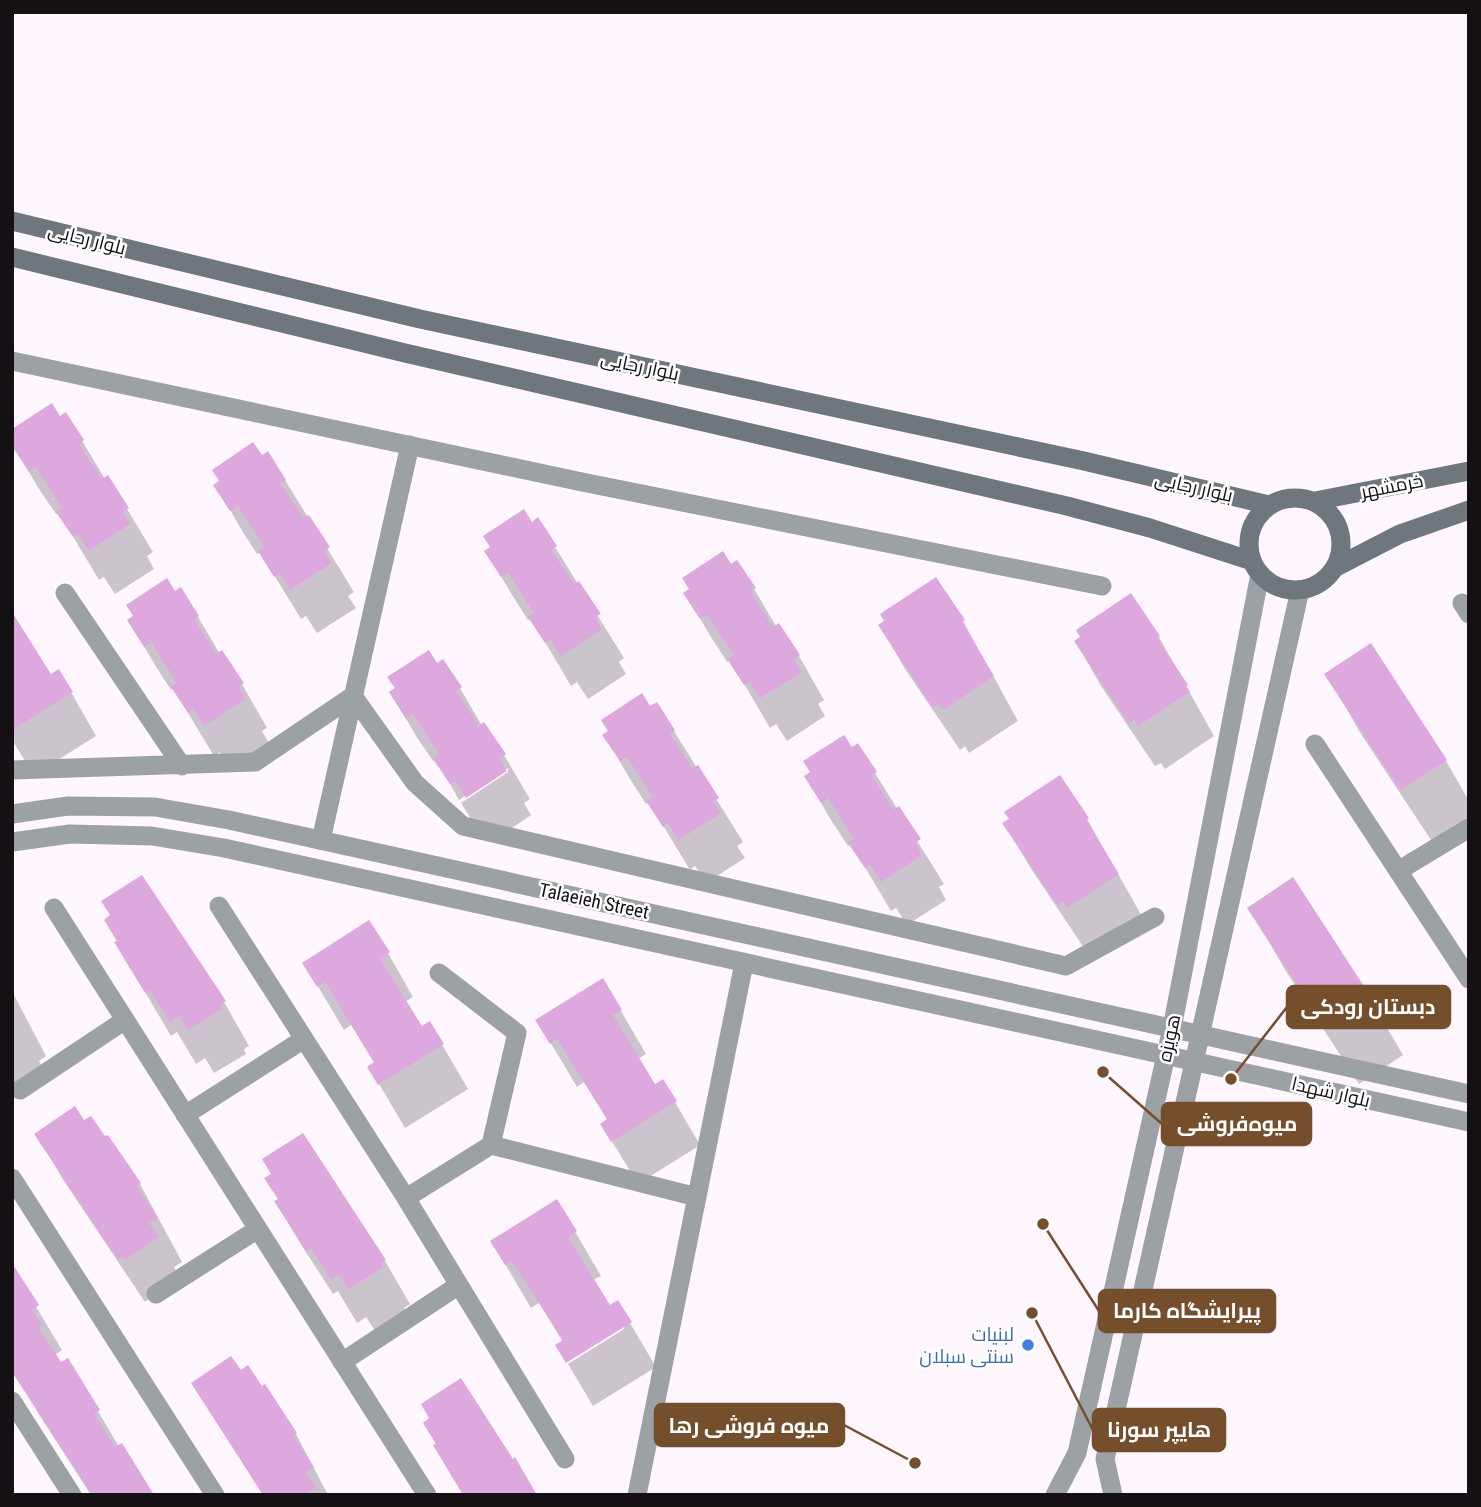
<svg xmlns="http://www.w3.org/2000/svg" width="1481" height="1507" font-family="'Roboto Condensed',Cairo,sans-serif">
	<rect width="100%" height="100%" fill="#fff6ff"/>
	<path fill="#0003" d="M66,414L105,479L127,509L153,552L147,556L154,569L115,594L104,577L99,580L59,513L56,514L39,489L14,446Z
		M285,480L354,592L348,596L356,608L317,633L306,616L301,619L260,552L257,554L241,529L216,485Z
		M531,524L555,547L624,658L619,662L626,674L588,699L577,682L571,686L531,618L528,620L512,595L486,551Z
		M731,566L754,589L776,626L778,625L799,656L824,700L818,704L825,716L787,741L776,724L770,728L730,660L727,662L711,637L685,593Z
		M174,593L198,617L220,654L242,684L267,728L262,731L269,743L231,769L220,752L214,756L173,688L171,690L155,665L129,621Z
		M1131,596L1159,637L1214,736L1165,769L1161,763L1155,766L1101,686L1076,642Z
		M12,615L51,677L71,692L96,736L34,775L12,740Z
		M963,621L1018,721L969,753L965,746L960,750L905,669L880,626Z
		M437,665L460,688L482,726L484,724L504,755L530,799L524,803L531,815L493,841L476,827L461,803L508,772V768L459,800L436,759L433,761L416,736L391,693Z
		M1327,674L1446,761L1469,801V828L1437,849L1361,734Z
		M650,708L674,731L743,842L737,846L745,858L706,883L695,866L690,870L649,802L646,804L630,779L605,736Z
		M851,750L875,773L944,884L939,887L946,900L907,925L896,908L891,911L851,844L848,846L831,820L806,777Z
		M1087,819L1143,918L1084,948L1030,867L1005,824Z
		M1249,908L1368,995L1403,1055L1359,1084L1284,968Z
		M388,953L413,997L405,1002L422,1029L430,1024L468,1089L405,1128L369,1067L375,1064L351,1025L344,1030L304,963Z
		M142,987L224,1002L249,1046L244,1049L246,1054L214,1073L205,1058L196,1064L177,1032L171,1036Z
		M12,991L46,1056L39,1061L47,1076L12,1094Z
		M621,1011L646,1054L638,1059L655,1086L675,1102L700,1145L638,1184L602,1125L608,1121L584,1082L577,1087L537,1020Z
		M84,1123L105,1139L108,1137L140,1184L182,1262L174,1267L183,1282L152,1303L149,1299L145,1302L62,1178L37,1134Z
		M303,1136L385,1261L410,1304L404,1308L407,1312L375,1331L366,1317L357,1323L338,1291L333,1294L302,1246L276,1202L279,1200L266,1179L273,1175Z
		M557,1201L601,1276L593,1280L609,1307L630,1323L656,1367L593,1406L568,1364L624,1329V1325L563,1342L539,1303L531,1308L492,1242Z
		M12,1267L62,1350L56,1354L62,1364L98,1411L119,1447L152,1495H91L40,1416L15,1372Z
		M241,1372L261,1388L265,1386L296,1434L328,1495H263L193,1384Z"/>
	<path fill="#dda8dd" d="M52,403L60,416L66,412L84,440L79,444L102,479L108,475L129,508L123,512L130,524L89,551L78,534L73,537L56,512L62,508L36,467L29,472L12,446V429Z
		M253,442L262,455L268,451L286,480L280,483L303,518L309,515L330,547L324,551L332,563L290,590L280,573L274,577L258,551L264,547L238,506L230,511L213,485L219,481L212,470Z
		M524,509L532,522L538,517L557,546L551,550L574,584L579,581L601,614L595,617L602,629L561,656L550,639L545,643L528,617L534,613L508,573L501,577L484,551L490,547L483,536Z
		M723,551L731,564L737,560L756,588L750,592L773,627L779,623L800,655L794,660L802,672L760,698L749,682L744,685L727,659L734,655L707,615L700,619L683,593L689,589L682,578Z
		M936,577L965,620L962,622L994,676L943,710L938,704L933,708L878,625L884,621L880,614Z
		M167,578L175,591L181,587L199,616L194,619L216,654L222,650L244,683L238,687L245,699L204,726L193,709L188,713L171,687L177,683L151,642L144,647L127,620L133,616L126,605Z
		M1131,593L1160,636L1157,638L1188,685L1186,686L1190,692L1138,726L1134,720L1129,724L1074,641L1080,637L1076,630Z
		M12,612L51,674L59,669L73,692L12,730Z
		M1371,643L1447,760L1400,790L1324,674Z
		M429,650L437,663L443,659L462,687L456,691L479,726L484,722L506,754L499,759L507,771L466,798L455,781L450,784L433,759L439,754L413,714L406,719L389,692L395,688L387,677Z
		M642,693L650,706L657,702L675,730L670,734L692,768L698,765L719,798L713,802L721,813L679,840L668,823L663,827L646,801L653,797L627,757L620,761L602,735L608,731L601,720Z
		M844,735L852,747L858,743L877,772L871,775L894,810L899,806L921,839L915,843L922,855L881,882L870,865L865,868L848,843L854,839L828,798L821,803L804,776L810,772L803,761Z
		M1060,775L1089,818L1086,820L1119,874L1067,908L1063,901L1057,905L1002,823L1009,819L1004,812Z
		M142,875L226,1001L220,1005L222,1009L188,1030L179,1016L170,1022L150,990L145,993L114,942L117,941L104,920L110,915L101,901Z
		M1293,877L1369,994L1323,1024L1247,908Z
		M369,920L390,952L380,959L422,1026L430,1021L444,1044L378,1085L367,1067L374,1062L325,982L317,987L302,963Z
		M603,978L622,1010L613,1015L655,1084L663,1079L677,1101L611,1142L600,1124L607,1119L557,1039L550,1044L535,1020Z
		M75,1106L84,1120L91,1116L105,1136L108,1135L141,1183L136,1186L158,1218L149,1223L159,1237L125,1260L123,1256L118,1260L34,1134Z
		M303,1133L386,1260L381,1263L383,1267L349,1289L339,1275L331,1280L311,1248L306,1251L274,1201L278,1199L264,1178L271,1174L262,1159Z
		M557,1199L577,1231L568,1237L610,1305L618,1300L632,1322L566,1363L555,1345L563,1340L512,1261L505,1265L490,1241Z
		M12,1263L39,1305L32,1310L42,1325L38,1328L61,1362L68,1358L100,1410L94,1414L115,1447L122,1443L154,1495H92L12,1372Z
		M231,1356L241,1370L248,1365L262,1386L265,1384L297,1433L293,1436L314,1467L306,1473L316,1487L304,1495H263L191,1383Z
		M461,1378L513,1459L515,1457L537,1495H463L433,1445L436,1444L423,1423L429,1418L421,1404Z"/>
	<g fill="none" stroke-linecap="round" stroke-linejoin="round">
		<path stroke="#9ba1a4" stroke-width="19" d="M12,361L582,482L1102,586
			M65,593L182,766
			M1462,603L1469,614
			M1315,744L1469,979
			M12,770L255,762L353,696L415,783L463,826L1066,966L1155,917
			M321,840L410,445
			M1398,871L1469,828
			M219,906L406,1198L565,1459
			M54,908L427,1495
			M439,973L517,1033L491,1145L697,1197
			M20,1090L125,1020
			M185,1115L304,1039
			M12,1178L215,1495
			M406,1198L491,1145
			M156,1294L258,1229
			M342,1362L459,1285
			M12,1401L72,1495
			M637,1495L744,963"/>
		<path stroke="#9ba1a4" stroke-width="19" d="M12,814L68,806L155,807L229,820L1469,1094
			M12,842L70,834L152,836L224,848L1469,1122
			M1055,1495L1077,1453L1172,1028L1260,574
			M1113,1495L1105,1459L1300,590"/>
		<path stroke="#6e787c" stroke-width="19" d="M12,221L420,319L1084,461L1269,505
			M12,257L405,353L1067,506L1150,528L1252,561
			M1249 544a46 46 0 1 1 92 0a46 46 0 1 1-92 0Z
			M1315,501L1469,471
			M1336,567L1400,534L1469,510"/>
	</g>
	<circle fill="#3f7fe0" stroke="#fff" stroke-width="2.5" cx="1028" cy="1345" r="7"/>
	<g text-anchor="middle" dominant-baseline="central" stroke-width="5" stroke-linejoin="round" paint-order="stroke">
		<g font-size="19" fill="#141014" stroke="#fff">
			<text transform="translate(87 239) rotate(14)">بلوار رجایی</text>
			<text transform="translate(640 366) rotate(12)">بلوار رجایی</text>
			<text transform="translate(1392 486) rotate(-11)">خرمشهر</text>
			<text transform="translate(1194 487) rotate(13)">بلوار رجایی</text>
			<text transform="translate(594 901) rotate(12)">Talaeieh Street</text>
			<text transform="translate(1169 1038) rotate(-78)">هویزه</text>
			<text transform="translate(1331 1092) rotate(13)">بلوار شهدا</text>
		</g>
		<g font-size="19" fill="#366cbe" stroke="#fff" text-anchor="end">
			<text x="1014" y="1334">لبنیات<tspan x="1014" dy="22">سنتی سبلان</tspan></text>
		</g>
	</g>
	<path fill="none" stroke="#754e2b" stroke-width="2.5" d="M1231 1079L1287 1007M1103 1072L1162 1124M1043 1224L1099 1311M915 1463L844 1425M1032 1313L1093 1430"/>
	<g fill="#754e2b" stroke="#fff" stroke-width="2.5">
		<circle cx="1231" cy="1079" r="7"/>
		<circle cx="1103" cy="1072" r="7"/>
		<circle cx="1043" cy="1224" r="7"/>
		<circle cx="915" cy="1463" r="7"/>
		<circle cx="1032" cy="1313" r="7"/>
	</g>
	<g fill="#754e2b" stroke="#754e2b" stroke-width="2.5">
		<rect x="1287" y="986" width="163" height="42" rx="7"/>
		<rect x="1162" y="1103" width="149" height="42" rx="7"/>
		<rect x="1099" y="1290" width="176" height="42" rx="7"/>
		<rect x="655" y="1404" width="189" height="42" rx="7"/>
		<rect x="1093" y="1409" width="132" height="42" rx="7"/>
	</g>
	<g font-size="21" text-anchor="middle" font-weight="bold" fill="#fff">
		<text x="1368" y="1014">دبستان رودکی</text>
		<text x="1237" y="1131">میوه‌فروشی</text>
		<text x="1187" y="1318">پیرایشگاه کارما</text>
		<text x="749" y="1433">میوه فروشی رها</text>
		<text x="1159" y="1437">هایپر سورنا</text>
	</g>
	<rect width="1481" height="1507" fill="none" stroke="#141014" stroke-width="28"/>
</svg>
